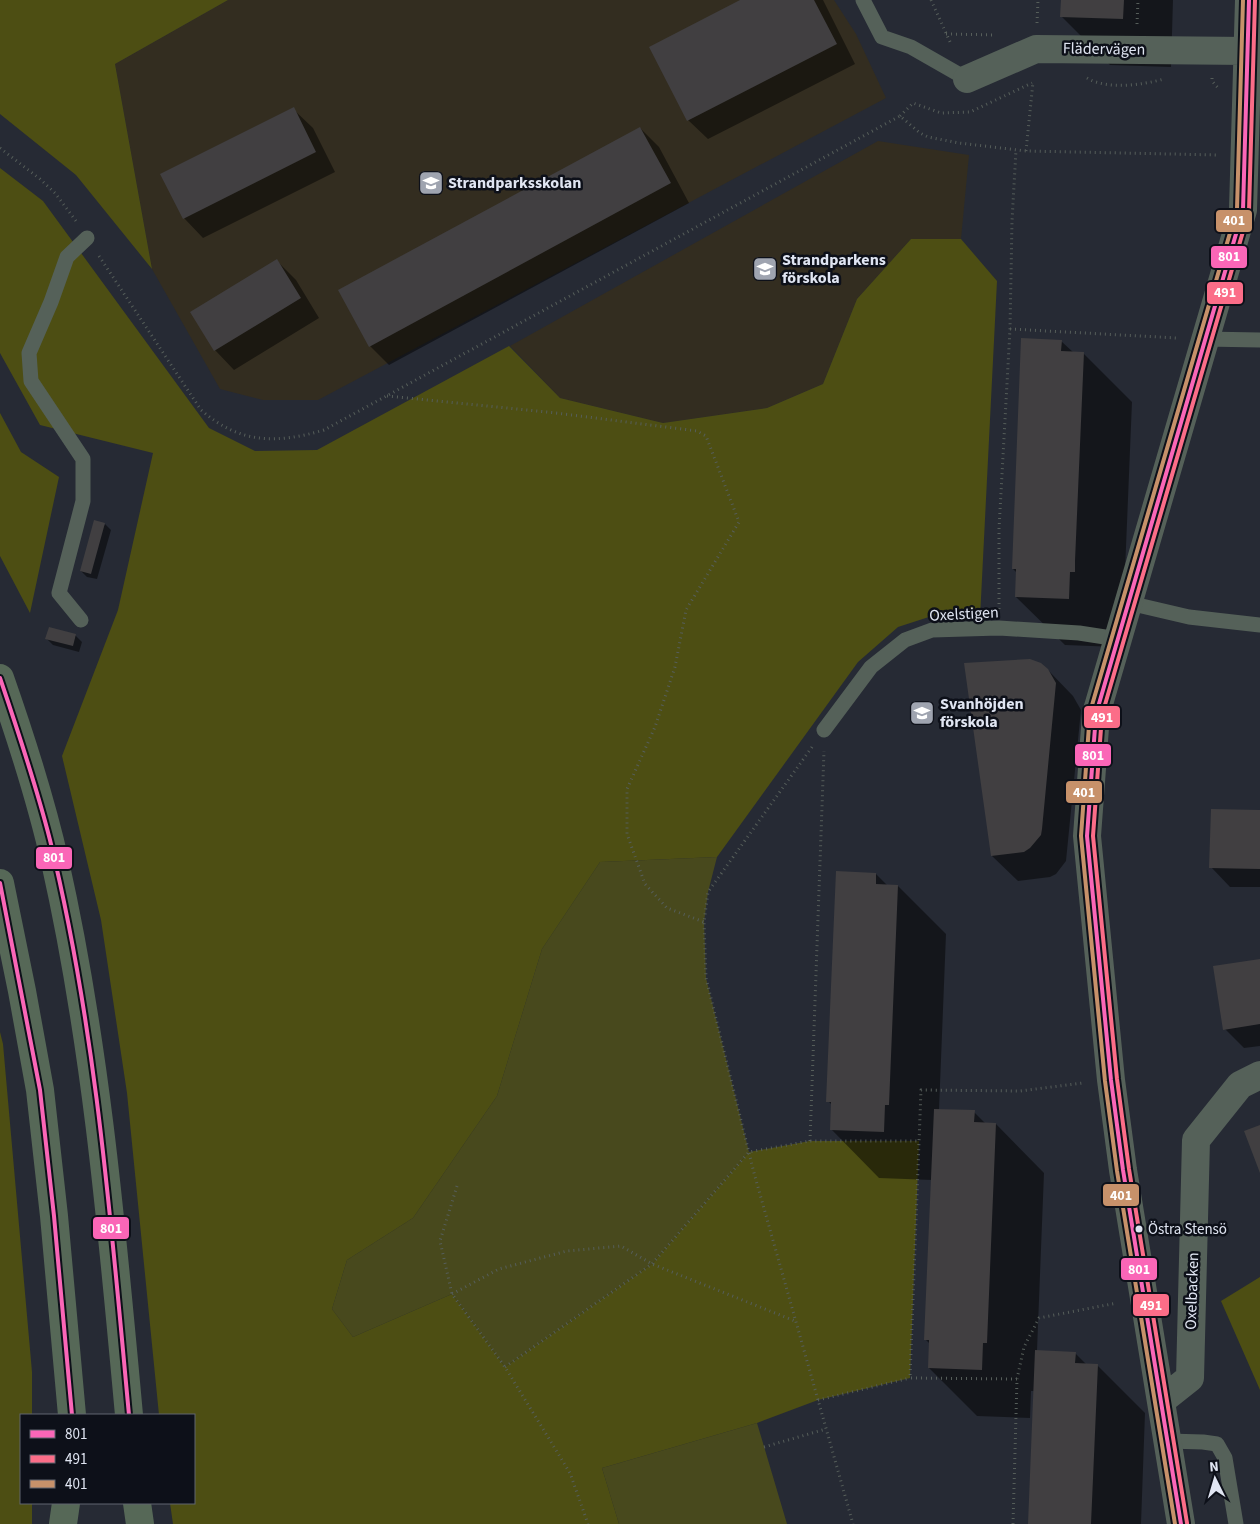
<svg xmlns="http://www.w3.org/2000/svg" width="1260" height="1524" font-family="'Source Sans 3',sans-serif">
	<rect width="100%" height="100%" fill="#262a34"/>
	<path fill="#332d20" d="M228,0H834L856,34L886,98L318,400H263L220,389L152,269L115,64Z
		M878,141L969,155L961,239H911L857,299L823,384L767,408L663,423L560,398L510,346Z"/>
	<path fill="#48491d" d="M717,857L708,892L704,922L706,978L749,1152L652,1264L505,1367L452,1294L353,1337L332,1309L347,1260L413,1218L497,1096L542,949L600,862Z
		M757,1423L787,1524H619L602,1468Z"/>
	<path fill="#4d4e13" d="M0,0H228L115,64L152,269L76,175L0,114Z
		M0,168L43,201L209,428L255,451L317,450L509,346L560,398L663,423L767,408L823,384L857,299L911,239H961L997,281L980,618L935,615L898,627L858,662L717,857L600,862L542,949L497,1096L413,1218L347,1260L332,1309L353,1337L452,1294L505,1367L652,1264L749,1152L810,1141H919L910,1378L818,1400L757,1423L602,1468L619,1524H173L170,1503H194V1415H159L127,1093L101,920L62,756L118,610L153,453L40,425L0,353Z
		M0,413L21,452L59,477L30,613L0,556Z
		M0,1032L3,1044L32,1372V1415H21V1503H32V1524H0Z
		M1260,1277V1390L1221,1301Z"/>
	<path fill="#0007" d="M743,0H823L855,64L708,139L688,120Z
		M1062,0H1173L1171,67L1110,65L1062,17Z
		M293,109L313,128L335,172L203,238L184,218Z
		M640,128L659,147L689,203L389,365L370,346Z
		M277,261L296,280L319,318L234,370L215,350Z
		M1061,341L1074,353H1083L1132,402L1123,620L1117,647L1065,645L1016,597L1017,573L1013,569Z
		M105,524L111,530L97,579L87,577L81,571Z
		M49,628L76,636L82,642L79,652L53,645L47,639Z
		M1047,669L1073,696L1081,710L1066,861L1056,874L1050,877L1018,881L992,856Z
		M1260,811V887H1230L1211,867Z
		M876,874L888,886H898L946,934L939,1110L974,1112L986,1124H996L1044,1173L1037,1351L1075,1353L1087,1365H1097L1145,1413L1141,1524H1029L1034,1391H1031L1030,1418L977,1416L929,1368L930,1344L926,1340L932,1180L879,1178L831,1129L832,1105L828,1101Z
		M1260,960V1046L1244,1048L1225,1029Z"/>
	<path fill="#413f41" d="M740,0H814L837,44L687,121L649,47Z
		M1061,0H1124L1123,19L1060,17Z
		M294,107L316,152L183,219L160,174Z
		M640,127L671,183L369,347L338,290Z
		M277,259L301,298L214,351L190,312Z
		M1021,338L1062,340L1061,351L1084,352L1075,561V572H1070L1069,599L1015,597L1016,569H1012Z
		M94,520L105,523L91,574L80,571Z
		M49,627L76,634L73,646L45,639Z
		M1030,659L1041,663L1048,669L1056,683L1042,829L1041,835L1030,848L1024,852L991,856L964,663Z
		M1211,809L1260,810V869L1209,868Z
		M836,871L876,873V884L898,885L889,1105H885L884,1132L830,1130L831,1102H826Z
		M1260,959V1024L1223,1030L1213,966Z
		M934,1109L975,1110L974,1122L996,1123L987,1343H983L982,1370L928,1368L929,1340H924Z
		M1260,1125V1173L1244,1131Z
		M1035,1350L1076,1352L1075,1363L1098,1364L1091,1524H1028Z"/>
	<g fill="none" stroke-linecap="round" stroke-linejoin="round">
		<path stroke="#565e5a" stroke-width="3" stroke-dasharray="1 4" stroke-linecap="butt" d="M931,0L951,44
			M1037,23L1038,0
			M1137,24L1138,0
			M946,34L996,35
			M1087,78C1107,90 1142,85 1164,79
			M1212,78V81L1219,89
			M900,116L913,103L941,113L970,112L1032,83
			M0,148L40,179L55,193L76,221
			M1026,151L1033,82
			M99,256L201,410C240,444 276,444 324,430L900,116L920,133L928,137L959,143L1026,151L1218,155
			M1010,329L1177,338
			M387,396L556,413L697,431L706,436L739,522L686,610L675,667L655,727L627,789V834L645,884L667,908L704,922
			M999,609V529L1010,329L1012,221L1016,150
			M812,747L708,892L704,922L706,978L754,1173L853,1524
			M810,1141L824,751
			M457,1186L440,1241L452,1294L505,1367L570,1473L588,1524
			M452,1294L499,1269L567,1251L621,1246L652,1264L795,1321
			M505,1367L652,1264L749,1152L810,1141H919
			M1017,1379L910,1378L921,1090L1020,1091L1083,1083
			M818,1400L910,1378
			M764,1447L826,1429
			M1013,1524L1017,1379L1024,1347L1039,1318L1117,1303"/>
		<path stroke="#556159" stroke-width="15" d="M863,0L882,37L911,47L967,79
			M1204,339L1260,340
			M1129,603L1189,617L1260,625
			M81,620L59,593L83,501V459L31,381L29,353L51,302L67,257L87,238
			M824,730L871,667L905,640L932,630L999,628L1079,633L1118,639
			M1168,1441L1203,1442L1217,1444L1225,1458L1236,1524"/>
		<path stroke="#556159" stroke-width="28" d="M967,79L1036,49L1248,51
			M1161,1401L1190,1378L1196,1140L1240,1085L1260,1075
			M1181,1524L1123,1170L1111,1080L1087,836L1096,714L1243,210L1249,0"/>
		<path stroke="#566857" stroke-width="28" d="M0,678C21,738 41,800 55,862C96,1044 112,1230 129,1415
			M0,883L22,991L40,1090L54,1216L72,1415
			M137,1503L140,1524
			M63,1524L66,1503"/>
		<defs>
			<path id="bus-1" d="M0,678C18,731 36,785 50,840C96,1028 111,1223 129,1415
				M0,883L40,1090L54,1216L72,1415
				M1181,1524L1123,1170L1111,1080L1087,836L1096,714L1243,210L1249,0"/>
			<path id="bus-2" d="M1187,1523L1129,1169L1117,1079L1093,836L1102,715L1249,211L1255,0"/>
			<path id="bus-3" d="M1175,1524L1117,1171L1105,1081L1081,836L1090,712L1237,209L1243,0"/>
		</defs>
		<use href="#bus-1" stroke="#0d1019" stroke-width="8"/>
		<use href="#bus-2" stroke="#0d1019" stroke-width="8"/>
		<use href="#bus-3" stroke="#0d1019" stroke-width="8"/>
		<use href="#bus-1" stroke="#fa66b7" stroke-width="4"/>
		<use href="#bus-2" stroke="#fb6d88" stroke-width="4"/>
		<use href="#bus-3" stroke="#c7916a" stroke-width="4"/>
	</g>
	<defs>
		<symbol id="school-square" viewBox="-11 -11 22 22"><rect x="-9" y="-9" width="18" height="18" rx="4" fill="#9fa4b0" stroke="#0d1019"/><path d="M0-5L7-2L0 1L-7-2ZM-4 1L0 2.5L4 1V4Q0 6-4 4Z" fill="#fff"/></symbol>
	</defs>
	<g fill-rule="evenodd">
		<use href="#school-square" x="417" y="169" width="28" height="28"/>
		<use href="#school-square" x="751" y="255" width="28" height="28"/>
		<use href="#school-square" x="908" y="699" width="28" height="28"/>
	</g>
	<circle fill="#e0e5f2" stroke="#0d1019" stroke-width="2" cx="1139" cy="1229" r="4.5"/>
	<g text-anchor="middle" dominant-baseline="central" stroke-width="5" stroke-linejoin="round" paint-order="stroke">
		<g font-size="15" fill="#e0e5f2" stroke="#0d1019" text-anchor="start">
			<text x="1148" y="1229">Östra Stensö</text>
		</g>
		<g font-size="16" fill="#e0e5f2" stroke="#0d1019">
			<text transform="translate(1104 49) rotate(1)">Flädervägen</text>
			<text transform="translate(964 614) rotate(-3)">Oxelstigen</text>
			<text transform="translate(1192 1291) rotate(-88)">Oxelbacken</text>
		</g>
		<g font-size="16" font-weight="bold" fill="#e0e5f2" stroke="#0d1019" text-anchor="start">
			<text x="448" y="183">Strandparksskolan</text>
			<text x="782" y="260">Strandparkens<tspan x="782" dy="18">förskola</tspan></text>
			<text x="940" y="704">Svanhöjden<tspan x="940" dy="18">förskola</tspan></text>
		</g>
	</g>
	<g stroke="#0d1019" stroke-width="2">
		<rect x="1215" y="209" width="38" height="24" rx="5" fill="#c7916a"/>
		<rect x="1210" y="245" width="38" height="24" rx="5" fill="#fa66b7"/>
		<rect x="1206" y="281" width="38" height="24" rx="5" fill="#fb6d88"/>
		<rect x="1083" y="705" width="38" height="24" rx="5" fill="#fb6d88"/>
		<rect x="1074" y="743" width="38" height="24" rx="5" fill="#fa66b7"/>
		<rect x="1065" y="780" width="38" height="24" rx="5" fill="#c7916a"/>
		<rect x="35" y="846" width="38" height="24" rx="5" fill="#fa66b7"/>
		<rect x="1102" y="1183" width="38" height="24" rx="5" fill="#c7916a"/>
		<rect x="92" y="1216" width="38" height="24" rx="5" fill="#fa66b7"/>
		<rect x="1120" y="1257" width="38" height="24" rx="5" fill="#fa66b7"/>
		<rect x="1132" y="1293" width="38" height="24" rx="5" fill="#fb6d88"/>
	</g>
	<g font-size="14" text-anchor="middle" font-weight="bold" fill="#fff">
		<text x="1234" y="225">401</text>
		<text x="1229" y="261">801</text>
		<text x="1225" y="297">491</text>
		<text x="1102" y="722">491</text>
		<text x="1093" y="760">801</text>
		<text x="1084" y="797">401</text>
		<text x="54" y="862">801</text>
		<text x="1121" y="1200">401</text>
		<text x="111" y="1233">801</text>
		<text x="1139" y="1274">801</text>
		<text x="1151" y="1310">491</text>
	</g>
	<rect x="20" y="1414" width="175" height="90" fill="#0d1019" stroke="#616570"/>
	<rect x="30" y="1430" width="25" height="8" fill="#fa66b7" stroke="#616570"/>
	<text x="65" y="1439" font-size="15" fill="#e0e5f2">801</text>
	<rect x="30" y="1455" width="25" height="8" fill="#fb6d88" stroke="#616570"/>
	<text x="65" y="1464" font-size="15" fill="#e0e5f2">491</text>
	<rect x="30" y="1480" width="25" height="8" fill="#c7916a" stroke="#616570"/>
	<text x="65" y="1489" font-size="15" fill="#e0e5f2">401</text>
	<g transform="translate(1215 1479) rotate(355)" stroke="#0d1019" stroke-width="4" paint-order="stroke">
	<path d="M0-4L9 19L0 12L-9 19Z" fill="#e0e5f2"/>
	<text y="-8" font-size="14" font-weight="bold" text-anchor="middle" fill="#e0e5f2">N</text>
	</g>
</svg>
